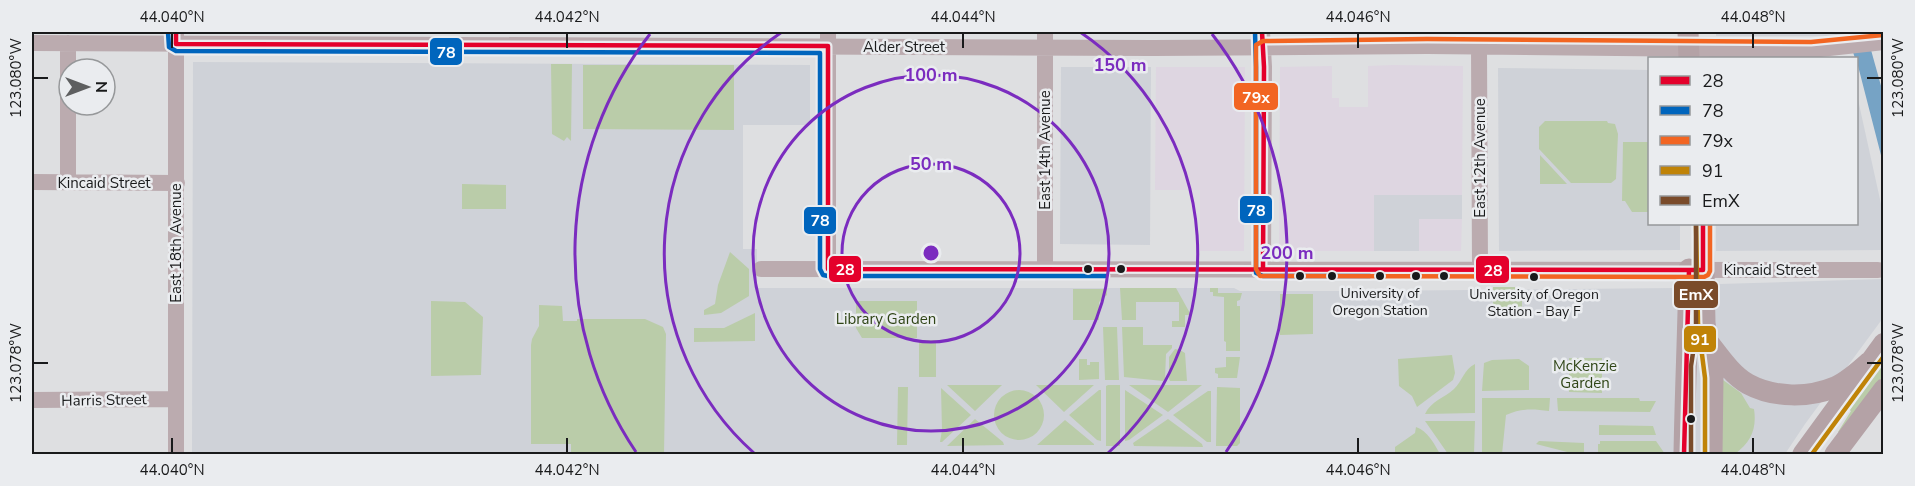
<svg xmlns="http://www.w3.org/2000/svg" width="1915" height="486" font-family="'Nunito Sans',sans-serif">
	<rect width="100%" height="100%" fill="#dedfe1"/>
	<path fill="#ded6e1" d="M1393,65L1463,66L1462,195H1374V251H1279L1280,67L1332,66V98H1339V107H1368V66Z
		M1156,67H1245L1244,251H1200V190H1155Z
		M1419,218L1462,219L1461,251H1419Z"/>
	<path fill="#cfd2d8" d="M1716,32H1846L1847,34L1832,36H1716Z
		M193,62L810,65V125H743V249H757V288H1234L1240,291H1359L1674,288L1678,292L1716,291L1719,284L1882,279L1883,280V318L1805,424L1785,454H192Z
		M1061,67H1151L1150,245L1060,244Z
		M1498,68L1649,70L1650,224H1680V250L1499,251Z
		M1857,95L1883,213V250L1716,251V224H1856Z
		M1374,195H1462V219H1419V251H1374Z"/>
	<path fill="#bacca9" d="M551,64H572L571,141L567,137L564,141L552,134Z
		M583,65H734V130L583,129Z
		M1545,121H1607L1608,123L1615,124L1618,134L1616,179L1611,183H1571L1539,149V127Z
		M1623,142H1649V212H1632L1625,201H1622Z
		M1540,155L1567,184H1540Z
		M462,184L506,185V209H462Z
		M730,252L749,269V296L721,313L704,315V310L715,304L718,285Z
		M1493,287H1515V291H1522V316L1493,317Z
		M1120,288H1176L1191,315H1185V327H1172V321H1179V302H1136V320H1122Z
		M1210,288H1218V293H1242L1240,300L1237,301V306H1240V351H1226V342L1224,341V297L1213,296V292H1210Z
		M1073,289H1107V295L1099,302V320H1073Z
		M1280,294H1313V334L1280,335Z
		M431,301L465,302L483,317L481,375L431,376Z
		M856,301H917V338H862L856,328Z
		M539,305L562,306L563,321H577V319H645L663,327L666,334L664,454H571V444H531V345L532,339L539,326Z
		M755,313V341L694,342V328H724Z
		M1103,327H1117L1119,380H1105Z
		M1122,327H1143V345H1172V348L1166,354L1165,379L1163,381L1124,377Z
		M919,340H936V377H919Z
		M1175,349L1180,350L1185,353L1187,381H1170L1169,379V357Z
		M1452,355L1455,373L1453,380L1417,407L1412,396L1399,386L1398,359Z
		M1883,355V376L1840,433L1838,432L1851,411L1845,406Z
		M1226,357H1240L1237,378H1218V374L1215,373V368L1226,367Z
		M1569,358H1602V393L1569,392Z
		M1079,359H1087V365H1090V362H1099V379L1079,380Z
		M1519,359L1529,366V390L1482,391L1484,363L1492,360Z
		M1475,364V413L1425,414C1431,401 1444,398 1454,389C1462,382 1464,369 1475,364Z
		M1723,380L1741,393L1750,408L1754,409C1757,429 1751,442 1735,454H1721Z
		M947,385H1002L975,411Z
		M1036,385H1094L1064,412Z
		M1108,385H1120V446H1106V386Z
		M1129,385H1202L1168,412Z
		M898,387H908L907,445H897Z
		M1217,387L1240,388V443L1237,446H1216Z
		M941,388L971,415L942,442H940L942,430Z
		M1099,390H1101V441L1097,440L1069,415Z
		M1125,390L1163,415L1129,440L1125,441Z
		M994 415a25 25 0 1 1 50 0a25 25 0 1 1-50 0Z
		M1208,391H1211V442H1207L1173,415Z
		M1482,398H1550L1549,411C1533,409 1521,408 1506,415L1502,454H1482Z
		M1557,398H1639L1640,401H1656L1650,412L1558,411Z
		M975,419L1003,442L1004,445L947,446Z
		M1168,419L1202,444L1203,447L1134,446L1133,443Z
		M1065,420L1094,444V445H1037Z
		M1425,421H1475L1474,454H1448Z
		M1599,425L1653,426L1656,435H1599Z
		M1416,427C1427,430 1435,445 1440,454H1395V447L1415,433Z
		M1539,441L1584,443V454H1575L1536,444Z
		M1600,441H1656L1665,454H1598V444H1600Z"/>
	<path fill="#76a3c5" d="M1846,32H1866L1883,93V163L1856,58H1855Z"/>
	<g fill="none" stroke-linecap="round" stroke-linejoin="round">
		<path stroke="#bbabaf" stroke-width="16" d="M1262,32L1264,67L1263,269
			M32,43L1153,48L1427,46L1811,50L1884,42
			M1479,47L1480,268
			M32,182L177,183
			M68,182V43
			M761,269L1878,270
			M828,269V32
			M1045,269V32
			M32,400L176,399
			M176,454V32"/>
		<path stroke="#b4a2a6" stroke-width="21" d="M1688,32L1689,58
			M1703,224L1705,323L1713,377L1712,454
			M1709,343C1720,357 1732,375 1748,384C1774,398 1809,398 1835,387C1848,381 1859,371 1869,362
			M1684,454C1685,393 1688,331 1689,269
			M1803,454L1884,343
			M1835,454L1884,389"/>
		<defs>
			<path id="bus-1" d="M176,32V44L828,46V269L1703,270V224
				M1262,32L1264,67L1263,269
				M1684,454L1689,270"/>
			<path id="bus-2" d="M168,32L169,47L176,51L820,53V269L823,275L828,276H1106
				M1255,32L1256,67V273L1263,276H1370"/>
			<path id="bus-3" d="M1710,224V271L1708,275L1704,277L1260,276L1256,269V45L1263,41L1427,39L1811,42L1883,35"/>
			<path id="bus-4" d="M1696,224L1698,323L1705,378V454
				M1812,454L1884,356"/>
			<path id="bus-5" d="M1691,454V366L1696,333V224"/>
		</defs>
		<use href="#bus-1" stroke="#eaecef" stroke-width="9"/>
		<use href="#bus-2" stroke="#eaecef" stroke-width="9"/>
		<use href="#bus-3" stroke="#eaecef" stroke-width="9"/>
		<use href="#bus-4" stroke="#eaecef" stroke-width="9"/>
		<use href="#bus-5" stroke="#eaecef" stroke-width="9"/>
		<use href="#bus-1" stroke="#e4002b" stroke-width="4.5"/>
		<use href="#bus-2" stroke="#0065bd" stroke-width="4.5"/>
		<use href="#bus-3" stroke="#f26522" stroke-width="4.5"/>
		<use href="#bus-4" stroke="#c08307" stroke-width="4.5"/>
		<use href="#bus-5" stroke="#7a4b2a" stroke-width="4.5"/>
	</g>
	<path fill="none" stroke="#191a1b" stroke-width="2" d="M172,33V48M567,33V48M963,33V48M1358,33V48M1753,33V48M33,78H48M1867,78H1882M33,363H48M1867,363H1882M172,438V453M567,438V453M963,438V453M1358,438V453M1753,438V453"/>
	<g fill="none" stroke="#7b2cbf" stroke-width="3">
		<circle cx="931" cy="253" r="89"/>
		<circle cx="931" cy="253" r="178"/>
		<path d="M754 453A267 267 0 0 1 782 32M1080 32A267 267 0 0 1 1108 453"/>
		<path d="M636 452A356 356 0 0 1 650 34M1212 34A356 356 0 0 1 1226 452"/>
	</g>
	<g fill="#191a1b" stroke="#eaecef" stroke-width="2">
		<circle cx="1088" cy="269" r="5"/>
		<circle cx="1121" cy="269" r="5"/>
		<circle cx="1300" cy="276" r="5"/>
		<circle cx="1332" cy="276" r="5"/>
		<circle cx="1380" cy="276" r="5"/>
		<circle cx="1416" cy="276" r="5"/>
		<circle cx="1444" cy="276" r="5"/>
		<circle cx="1534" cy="277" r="5"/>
		<circle cx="1691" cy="419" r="5"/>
	</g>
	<g text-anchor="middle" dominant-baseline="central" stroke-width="5" stroke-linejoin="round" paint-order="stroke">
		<g font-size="14" fill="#191a1b" stroke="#eaecef">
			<text x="1380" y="293">University of<tspan x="1380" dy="17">Oregon Station</tspan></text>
			<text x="1534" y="294">University of Oregon<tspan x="1534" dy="17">Station - Bay F</tspan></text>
		</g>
		<g font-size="15" fill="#191a1b" stroke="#eaecef">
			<text x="904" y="47">Alder Street</text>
			<text transform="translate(1045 150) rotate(-90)">East 14th Avenue</text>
			<text transform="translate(1480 158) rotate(-90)">East 12th Avenue</text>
			<text x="104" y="183">Kincaid Street</text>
			<text transform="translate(176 243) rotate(-90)">East 18th Avenue</text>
			<text x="1770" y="270">Kincaid Street</text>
			<text transform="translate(104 400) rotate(-1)">Harris Street</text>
		</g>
		<g font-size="15" fill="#2f4516" stroke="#eaecef">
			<text x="886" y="319">Library Garden</text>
			<text x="1585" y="366">McKenzie<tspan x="1585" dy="17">Garden</tspan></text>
		</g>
	</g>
	<circle cx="931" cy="253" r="9" fill="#7b2cbf" stroke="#eaecef" stroke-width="3"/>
	<g font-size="18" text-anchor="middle" font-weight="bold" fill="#7b2cbf" stroke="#eaecef" stroke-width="5" stroke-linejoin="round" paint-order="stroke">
		<text x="1120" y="71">150 m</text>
		<text x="931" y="81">100 m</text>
		<text x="931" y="170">50 m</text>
		<text x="1287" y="259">200 m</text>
	</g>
	<g stroke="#eaecef" stroke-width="2">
		<rect x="429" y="37" width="34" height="29" rx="6" fill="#0065bd"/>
		<rect x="1233" y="82" width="46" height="29" rx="6" fill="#f26522"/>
		<rect x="1239" y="195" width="34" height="29" rx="6" fill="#0065bd"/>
		<rect x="803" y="206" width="34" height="29" rx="6" fill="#0065bd"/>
		<rect x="828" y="255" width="34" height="28" rx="6" fill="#e4002b"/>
		<rect x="1475" y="255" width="35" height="29" rx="6" fill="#e4002b"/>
		<rect x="1673" y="280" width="46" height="29" rx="6" fill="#7a4b2a"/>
		<rect x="1683" y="325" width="34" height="28" rx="6" fill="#c08307"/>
	</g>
	<g font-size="16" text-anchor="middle" font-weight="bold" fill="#fff">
		<text x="446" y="58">78</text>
		<text x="1256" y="103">79x</text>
		<text x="1256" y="216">78</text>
		<text x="820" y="226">78</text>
		<text x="845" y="275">28</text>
		<text x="1493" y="276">28</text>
		<text x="1696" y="300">EmX</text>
		<text x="1700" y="345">91</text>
	</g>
	<rect width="1915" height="486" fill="none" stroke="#eaecef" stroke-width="66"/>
	<rect x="1648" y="57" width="210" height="168" fill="#eaecef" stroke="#96989a" stroke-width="1.5"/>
	<rect x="1660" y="76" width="30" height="9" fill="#e4002b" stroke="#96989a" stroke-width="1.5"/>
	<text x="1702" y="87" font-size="18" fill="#191a1b">28</text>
	<rect x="1660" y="106" width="30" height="9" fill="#0065bd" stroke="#96989a" stroke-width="1.5"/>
	<text x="1702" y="117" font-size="18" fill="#191a1b">78</text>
	<rect x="1660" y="136" width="30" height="9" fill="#f26522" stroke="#96989a" stroke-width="1.5"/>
	<text x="1702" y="147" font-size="18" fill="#191a1b">79x</text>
	<rect x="1660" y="166" width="30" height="9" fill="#c08307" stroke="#96989a" stroke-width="1.5"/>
	<text x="1702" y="177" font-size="18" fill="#191a1b">91</text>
	<rect x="1660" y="196" width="30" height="9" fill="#7a4b2a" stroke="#96989a" stroke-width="1.5"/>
	<text x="1702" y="207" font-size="18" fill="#191a1b">EmX</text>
	<g transform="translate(87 87) rotate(90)"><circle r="28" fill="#eaecef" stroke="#96989a" stroke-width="1.5"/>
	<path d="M0-4.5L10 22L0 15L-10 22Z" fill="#5e5f60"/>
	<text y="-9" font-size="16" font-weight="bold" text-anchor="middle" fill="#191a1b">N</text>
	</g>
	<rect x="33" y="33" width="1849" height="420" fill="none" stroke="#191a1b" stroke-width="2"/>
	<g font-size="15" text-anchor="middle" fill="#191a1b">
		<text x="172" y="22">44.040°N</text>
		<text x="567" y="22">44.042°N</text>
		<text x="963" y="22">44.044°N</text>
		<text x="1358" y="22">44.046°N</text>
		<text x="1753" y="22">44.048°N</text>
		<text transform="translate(1898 78) rotate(-90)" y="5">123.080°W</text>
		<text transform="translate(16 78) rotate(-90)" y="5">123.080°W</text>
		<text transform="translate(1898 363) rotate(-90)" y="5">123.078°W</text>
		<text transform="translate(16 363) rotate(-90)" y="5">123.078°W</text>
		<text x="172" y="475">44.040°N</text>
		<text x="567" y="475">44.042°N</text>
		<text x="963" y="475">44.044°N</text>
		<text x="1358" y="475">44.046°N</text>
		<text x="1753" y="475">44.048°N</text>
	</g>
</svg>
